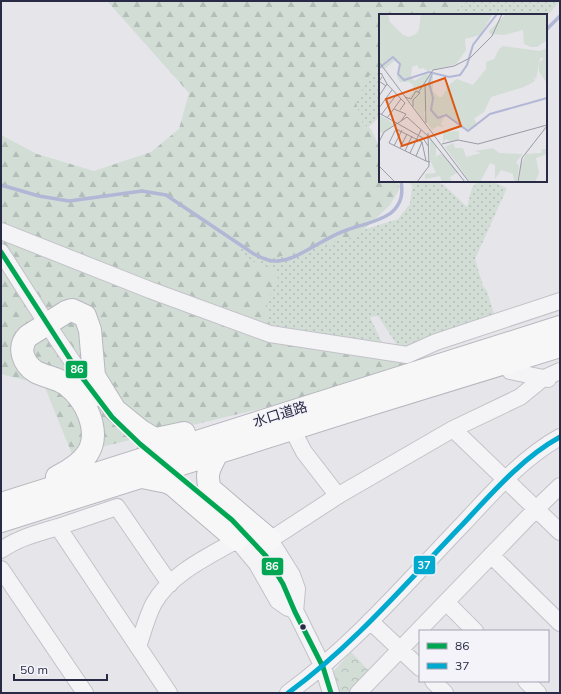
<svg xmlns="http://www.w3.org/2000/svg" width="561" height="694" font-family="Mulish,'Noto Sans JP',sans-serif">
	<defs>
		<pattern id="grass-dots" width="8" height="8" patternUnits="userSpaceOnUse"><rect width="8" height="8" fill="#d2ddd6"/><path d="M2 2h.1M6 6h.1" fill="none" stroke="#b4beb9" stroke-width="1.8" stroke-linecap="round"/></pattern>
		<pattern id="forest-firs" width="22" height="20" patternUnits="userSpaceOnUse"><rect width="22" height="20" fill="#d2ddd6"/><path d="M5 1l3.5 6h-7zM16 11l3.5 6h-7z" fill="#b4beb9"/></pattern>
		<pattern id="park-crowns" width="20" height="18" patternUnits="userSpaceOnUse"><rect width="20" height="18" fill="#d2ddd6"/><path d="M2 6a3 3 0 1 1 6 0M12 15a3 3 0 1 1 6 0" fill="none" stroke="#b4beb9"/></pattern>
	</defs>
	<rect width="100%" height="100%" fill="#e5e5ea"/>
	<path fill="url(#grass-dots)" d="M462,1H560L546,17V15H442Z
		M380,62V116L366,130L352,102L366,72Z
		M408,181H435L444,185L467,207L472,188L478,181H491L507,188L475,259L483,286L487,291L495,317L487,323L404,347L397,345L378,316L370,317L383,345L267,324L252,264L231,245L331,240L398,219L410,204L412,186Z"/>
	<path fill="url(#forest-firs)" d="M107,1H469L450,15H380V67L370,74L356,103L362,123L371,129L380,148V181H396L400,188L390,205L357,236L274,258L265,257L235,246L252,261L275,269L279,282L265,302L273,338L414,362L322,394L72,454L44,385L1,374V135L37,154L94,171L151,152L179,129L189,93Z"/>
	<path fill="url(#park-crowns)" d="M351,652L369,671L348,693H338L334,671Z"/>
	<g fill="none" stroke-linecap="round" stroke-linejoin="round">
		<path stroke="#b2b7d6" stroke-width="3.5" d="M546,30L560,16
			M1,185L39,196L69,201L142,191L166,195L254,254C260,257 268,262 277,261C299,260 324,237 347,230C360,225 382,221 392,212C402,203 403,193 401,181"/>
		<path stroke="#bfc0c9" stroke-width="16" stroke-dasharray="16 8" stroke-linecap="butt" d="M140,444L161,461"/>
		<defs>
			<path id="minor" d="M1,231L150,290L270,334L407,355L436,342L560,301
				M1,252L47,324L97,398
				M510,371L548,379
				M292,429L304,452L338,496
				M453,429L560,532
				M236,524L266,556L275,570L323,667L331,693
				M58,527L117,507L170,584
				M1,550C18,538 38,533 58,527L169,693
				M491,555L560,623
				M1,569L85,693
				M446,602L475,631
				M295,612L297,589L292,575L270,540L339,495L453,429L520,397L542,379L560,371
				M370,621L420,668
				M138,647C143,632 147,616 154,603C170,574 209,556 237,540L257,564L278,601L288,608
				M433,681L445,693
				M526,681L538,693
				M288,693C354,645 407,582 463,524C492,493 522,458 560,437
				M358,693L536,509L560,486"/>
			<path id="highway" d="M217,453C210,468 205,472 210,489L270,540
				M57,477C85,463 101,447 89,415C85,404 77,393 67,385C58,378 46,377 36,372C23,364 17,347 28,336L66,312L72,310L85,316L90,330L94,376L115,410L141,431L151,437L156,439L184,433
				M142,477L167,482L173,485L237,540
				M1,504L560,327
				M1,521L371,404L560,346"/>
		</defs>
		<use href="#minor" stroke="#c2c2c8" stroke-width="18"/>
		<use href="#highway" stroke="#b7b7bf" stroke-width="24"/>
		<use href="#minor" stroke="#f4f4f6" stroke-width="16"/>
		<use href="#highway" stroke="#f7f7f8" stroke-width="22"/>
		<defs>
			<path id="bus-1" d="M1,252L81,376L112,417L140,444L232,520L266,556L283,584L295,612L323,667L331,693"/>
			<path id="bus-2" d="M288,693C354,645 407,582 463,524C492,493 522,458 560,437"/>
		</defs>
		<use href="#bus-1" stroke="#f3f3f9" stroke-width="8"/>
		<use href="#bus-2" stroke="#f3f3f9" stroke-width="8"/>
		<use href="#bus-1" stroke="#00a651" stroke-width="5"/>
		<use href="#bus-2" stroke="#00a9ce" stroke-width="5"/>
	</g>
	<circle fill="#292a45" stroke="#f3f3f9" stroke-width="1.5" cx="303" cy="627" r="3.5"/>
	<g text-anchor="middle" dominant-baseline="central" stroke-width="3" stroke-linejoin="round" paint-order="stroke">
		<g font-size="14" fill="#292a45" stroke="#f3f3f9">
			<text transform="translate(280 414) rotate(-17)">水口道路</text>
		</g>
	</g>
	<g transform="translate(379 14)">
		<rect width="168" height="168" fill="#e5e5ea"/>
		<path d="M52,91L59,105L66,101L62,110L65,113L58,112L53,116L48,108V96ZM67,97L87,109L88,106L95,104L98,112L90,116L84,114L74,104L65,99ZM80,117V125L72,128L67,125L64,129V118Z" fill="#d2ddd6"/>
		<path d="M0,0H9L11,8L24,21L30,23L37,20L40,15L42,0H114L101,21L86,25L87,36L77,50L49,57L44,54L40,55L38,51L33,53L32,62L35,67L47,60L54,63V77L60,83H63L71,70L78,65L94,71L107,55V48L115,45L120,35L124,32L161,37L168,34V69L160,58V49L165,44H161L157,65L154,62L156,67L145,73L112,83L105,98L96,104L87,109L67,98L60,104L51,93L45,98L47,110L29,84L34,79V71L30,68H21L18,63L21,49L15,47L7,54L0,55ZM127,0H168V26L158,33H152L145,30L144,16L125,21L111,20L110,17ZM74,129L76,134H84L87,143L102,139L96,137L114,134L120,139L144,140L137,148L140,152L138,168H135L134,160L122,156L116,165V151L111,149L101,168H91L66,133ZM163,135H168V140L157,144L160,159L156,168H140L142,151L147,140L162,139ZM62,140L65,141L79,158L71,163L73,168H63L61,162L46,165V160L57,159L52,148L53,144Z" fill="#d2ddd6"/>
		<path d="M0,101L11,107L16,111L3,119L0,118ZM51,125L57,132V141L51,148Z" fill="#d2ddd6"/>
		<path fill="none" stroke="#b2b7d6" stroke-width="2" d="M0,54L14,43L21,50L19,60L25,66L50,58L70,63L81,61L88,51L94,31L118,0M53,60L50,69L54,84L52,96L59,104L67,101L89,117L111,100L168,84"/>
		<path fill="none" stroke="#9a9aa8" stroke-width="1" d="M0,48L90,168M0,61L2,59L8,70L22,85L8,104M3,63L0,67L7,72M46,70L47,109M39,79L54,56L75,52L91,44L113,22L123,0M0,82L8,70M26,83L32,85L37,77L41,79L34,86V93M0,94L13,76M15,95L27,100L22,107M21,96L26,89L22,85M0,99L44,124L49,132M2,101L18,80M22,107L28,103L49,122L86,168M0,128L5,118L22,107M63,130L79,126L99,130L168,111M15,132L23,116M21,134L28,120M26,137L33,122M31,139L42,116M37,142L43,128M47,147L43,128L17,115L10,129L47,147L51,148M0,152L16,168M38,168L50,152L49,119M139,168L143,144L168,112"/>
		<path fill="#de570f" fill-opacity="0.15" stroke="#de570f" stroke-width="2" d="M66,64L82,112L23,132L7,85Z"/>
		<rect width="168" height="168" fill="none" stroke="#292a45" stroke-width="2"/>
	</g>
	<g stroke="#f3f3f9" stroke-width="1.5">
		<rect x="65" y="360" width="23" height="19" rx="4" fill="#00a651"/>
		<rect x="413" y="555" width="23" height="20" rx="4" fill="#00a9ce"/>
		<rect x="261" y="557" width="23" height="19" rx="4" fill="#00a651"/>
	</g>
	<g font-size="11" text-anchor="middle" font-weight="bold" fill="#fff">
		<text x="77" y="373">86</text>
		<text x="424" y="569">37</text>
		<text x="272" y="570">86</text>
	</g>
	<rect width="561" height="694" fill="none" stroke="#292a45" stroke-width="4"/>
	<rect x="419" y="630" width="130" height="52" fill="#f3f3f9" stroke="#a2a3b1"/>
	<rect x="427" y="643" width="20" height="6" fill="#00a651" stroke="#a2a3b1"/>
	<text x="455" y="650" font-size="12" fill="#292a45">86</text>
	<rect x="427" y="663" width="20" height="6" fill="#00a9ce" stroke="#a2a3b1"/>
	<text x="455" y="670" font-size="12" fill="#292a45">37</text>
	<path d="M14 674v6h93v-6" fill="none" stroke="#292a45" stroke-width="2"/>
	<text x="20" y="674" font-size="12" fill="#292a45" stroke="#f3f3f9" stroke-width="3" paint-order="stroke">50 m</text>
</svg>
